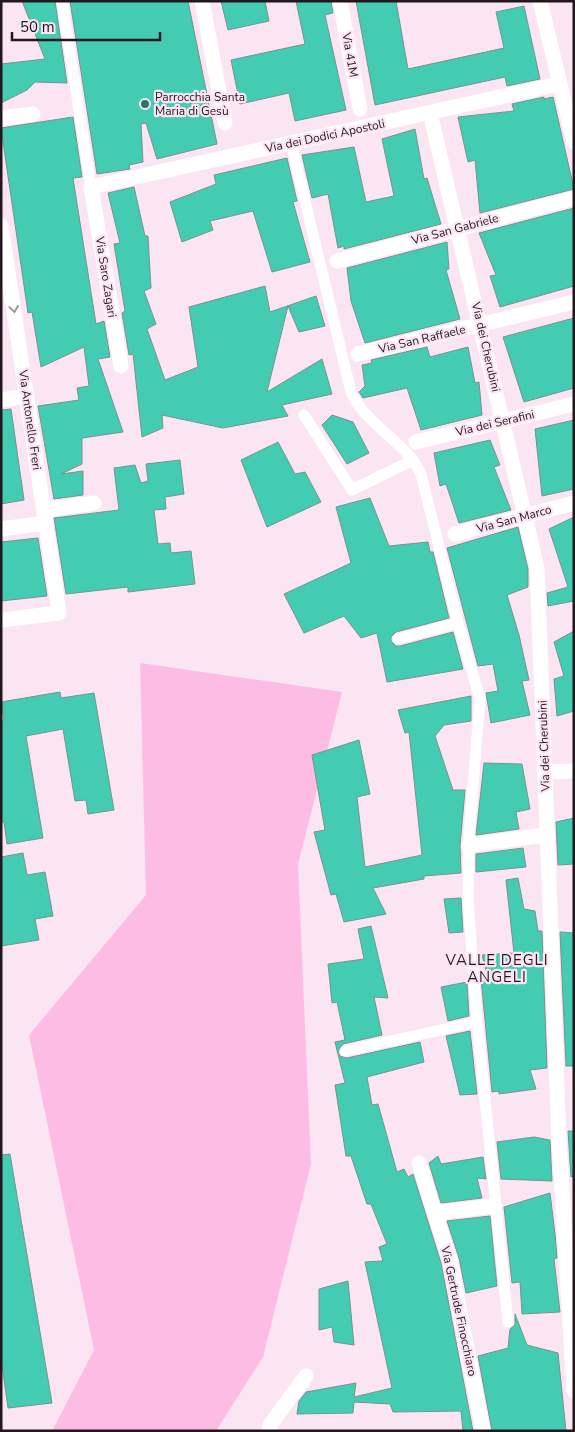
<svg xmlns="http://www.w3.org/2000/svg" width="575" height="1432" font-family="'Nunito Sans',sans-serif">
	<rect width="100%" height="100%" fill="#fce5f2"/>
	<path fill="#fdbce4" d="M140,663L342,692L298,864L311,1164L263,1357L216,1431H52L94,1350L29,1035L146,895Z"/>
	<path fill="#43ccb2" stroke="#73958c" d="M22,1H55L67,83L35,82L27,90L1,103V64L45,59Z
		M70,1H188L217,144L157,159L146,123L141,124L143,162L129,165L130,169L97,174Z
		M221,1H265L269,21L228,30Z
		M296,1H331L333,13L325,15L346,110L295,121L289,93L240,104L231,60L305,44Z
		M356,1H396L408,69L504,48L496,12L524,6L540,79L507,86L505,77L375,105Z
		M544,97V99L553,97L574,189L480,213L475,160L468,162L458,117L514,111L512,104Z
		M73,117L82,177L73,178L96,324L104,321L110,357L98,359L123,432L82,438V464L61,474L83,471V495L54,499L38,406L79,400L77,388L89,386L84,347L41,367L32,312L28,313L1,128Z
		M415,129L424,179L427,178L441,224L344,249V246L338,248L328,194L312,198L302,155L354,147L366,202L394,196L382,139Z
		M287,158L297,201L293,202L310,262L272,272L253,211L210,221L213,230L182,242L170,202L216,184L214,175Z
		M134,187L145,236H148L151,288L144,291L156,324L147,329L165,380L198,367L189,307L265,286L270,312L316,296L325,326L299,332L288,306L267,392L322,359L332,394L282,405L288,416L223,428L162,415L163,428L142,437L133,354L129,355L122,313L125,311L114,244L120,243L108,193Z
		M574,208V286L500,307L490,276L496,275L479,233Z
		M447,242L449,269L446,270L460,319L365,343L351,301L347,268Z
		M574,318V388L524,402L503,337Z
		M427,347L430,357L468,347L475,383L479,382L482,415L421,430L407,388L363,398L359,392L365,386L362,365L372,363L371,360Z
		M11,409L24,500L1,504V410Z
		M332,415L353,422L369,453L347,464L322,425Z
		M574,420V489L542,496L535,429Z
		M490,440L500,465L494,467L511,510L459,523L446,484L440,486L434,453Z
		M278,442L295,474L305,472L321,502L267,527L241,460Z
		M180,460L184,494L165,497L166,509L154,510L158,544L170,543L171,553L191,551L195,584L128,592V587L66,594L54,518L119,510L114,468L135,465L141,483L148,481L146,464Z
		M370,498L389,546L428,542L430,552H433L449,618L396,632L391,637V641L396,646H400L453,632L463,669L387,682L377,633L361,638L344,616L304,633L284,594L351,563L336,507Z
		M574,517V601L548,606L547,593L568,587L549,529Z
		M518,527L528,569V587L507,595L519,635L529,680L522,681L530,715L491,723L486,693L498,691L493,664L478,666L447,548Z
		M38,538L47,596L1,601V542Z
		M574,631V711L557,716L554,679L564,676L554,642Z
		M60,692L61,698L94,693L114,810L88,814L86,800L75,801L63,729L26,736L43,838L7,844L4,822H1V720H4L1,702Z
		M471,696V721L444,725L435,736L453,790H465L460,846L461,873L424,876V879L373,888L386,914L344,922L336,894L331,895L314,832L325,830L312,755L359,740L370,794L357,797L365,867L422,855L409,732L405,733L398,710Z
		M484,763L522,764L530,809L516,812L519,829L476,835Z
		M574,818V864L558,865L556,822Z
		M523,848L526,867L476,872V854Z
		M23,853L27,875L45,872L53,916L35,919L39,940L1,946V857Z
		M518,878L524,909L535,911L538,931H542L547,1068L530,1070L536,1089L499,1094V1091L492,1092L481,979L488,978L482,955L514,953L506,880Z
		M461,898L463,932L449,933L444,899Z
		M371,926L388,998L374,997L382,1035L343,1044L338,1052L340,1056L347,1058L420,1042L424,1062L367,1077L372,1105L378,1104L397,1172L404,1169L408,1177L413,1174L441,1263L473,1431H463L461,1411L393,1412L390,1404L354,1402L353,1413L297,1414L299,1401L306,1392L356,1383L354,1397L392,1388L365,1262L383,1261L379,1247L387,1244L371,1204H367L351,1156H346L335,1085L345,1083L335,1042L345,1040L337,1002L332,1003L328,964L364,959L358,929Z
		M560,932L574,933V1066H566Z
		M467,982L469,1016L448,1021L441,987Z
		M470,1031L477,1094L460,1095L446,1036Z
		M568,1131H574V1176L571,1177Z
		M534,1137L550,1140L552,1181L501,1179L497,1142Z
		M10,1154L52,1403L8,1408L1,1358V1155Z
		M438,1156L441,1164L483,1157L486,1179L477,1178L482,1198L441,1203L429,1163Z
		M550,1193L555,1234L557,1258L554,1259L560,1312L522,1314L520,1282L512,1283L504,1207Z
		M490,1216L497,1286L466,1293L459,1258L447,1221Z
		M348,1281L354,1345L334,1342L332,1327L319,1330V1289Z
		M515,1314L527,1345L558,1353L566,1431H492L478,1356L508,1348L510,1329L515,1325Z"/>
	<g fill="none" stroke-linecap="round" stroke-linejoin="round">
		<path stroke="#fff" stroke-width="11" d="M62,1L91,187
			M291,143L351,392C366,426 406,441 421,474L458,623L480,699L469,834L468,899L477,1022L508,1322
			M304,415L352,490L413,460
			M398,639L458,623
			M345,1051L477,1022"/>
		<path stroke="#fff" stroke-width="15" d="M202,1L225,123
			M340,1L360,109
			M540,1L574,142
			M430,113L537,568L559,1141L574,1391
			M1,118L33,114
			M1,226L59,613L1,620
			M337,261L574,198
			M358,354L574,302
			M121,366L91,187L559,84
			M1,400L27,396
			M416,442L574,404
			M44,510L94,503
			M1,529L45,523
			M455,534L574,503
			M545,772L574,771
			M469,845L546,835
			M419,1163L450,1261L483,1431
			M435,1213L494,1206
			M269,1431L270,1425L306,1376"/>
	</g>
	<defs><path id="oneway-chevron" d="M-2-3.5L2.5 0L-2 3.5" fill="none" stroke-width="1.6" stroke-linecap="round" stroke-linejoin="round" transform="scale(1.25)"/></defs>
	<use stroke="#9b9799" href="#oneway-chevron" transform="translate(14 309) rotate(82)"/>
	<circle fill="#2f7365" stroke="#fce5f2" stroke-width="2" cx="145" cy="104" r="5"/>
	<g text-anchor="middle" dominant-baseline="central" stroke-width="4.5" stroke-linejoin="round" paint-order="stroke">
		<g font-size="12" fill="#21171d" stroke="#fce5f2">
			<text transform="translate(350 55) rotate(80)">Via 41M</text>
			<text transform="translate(325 136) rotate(-12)">Via dei Dodici Apostoli</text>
			<text transform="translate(455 229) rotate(-15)">Via San Gabriele</text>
			<text transform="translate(106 277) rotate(81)">Via Saro Zagari</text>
			<text transform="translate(422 339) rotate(-13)">Via San Raffaele</text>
			<text transform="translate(486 347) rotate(77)">Via dei Cherubini</text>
			<text transform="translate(30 420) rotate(82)">Via Antonello Freri</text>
			<text transform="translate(495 423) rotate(-13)">Via dei Serafini</text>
			<text transform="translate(514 519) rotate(-15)">Via San Marco</text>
			<text transform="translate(544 746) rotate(-92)">Via dei Cherubini</text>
			<text transform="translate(459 1311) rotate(78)">Via Gertrude Finocchiaro</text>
		</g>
		<g font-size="12" fill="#21171d" stroke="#fce5f2" text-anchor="start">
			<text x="155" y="97">Parrocchia Santa<tspan x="155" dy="14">Maria di Gesù</tspan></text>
		</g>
		<g font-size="15" letter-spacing="1" fill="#21171d" stroke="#fce5f2">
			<text x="497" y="960">VALLE DEGLI<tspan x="497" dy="17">ANGELI</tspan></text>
		</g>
	</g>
	<rect width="575" height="1432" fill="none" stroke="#21171d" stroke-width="5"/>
	<path d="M12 32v8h148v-8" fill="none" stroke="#21171d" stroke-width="2.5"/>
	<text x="20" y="32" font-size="15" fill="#21171d" stroke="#fce5f2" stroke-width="4" paint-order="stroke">50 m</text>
</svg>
